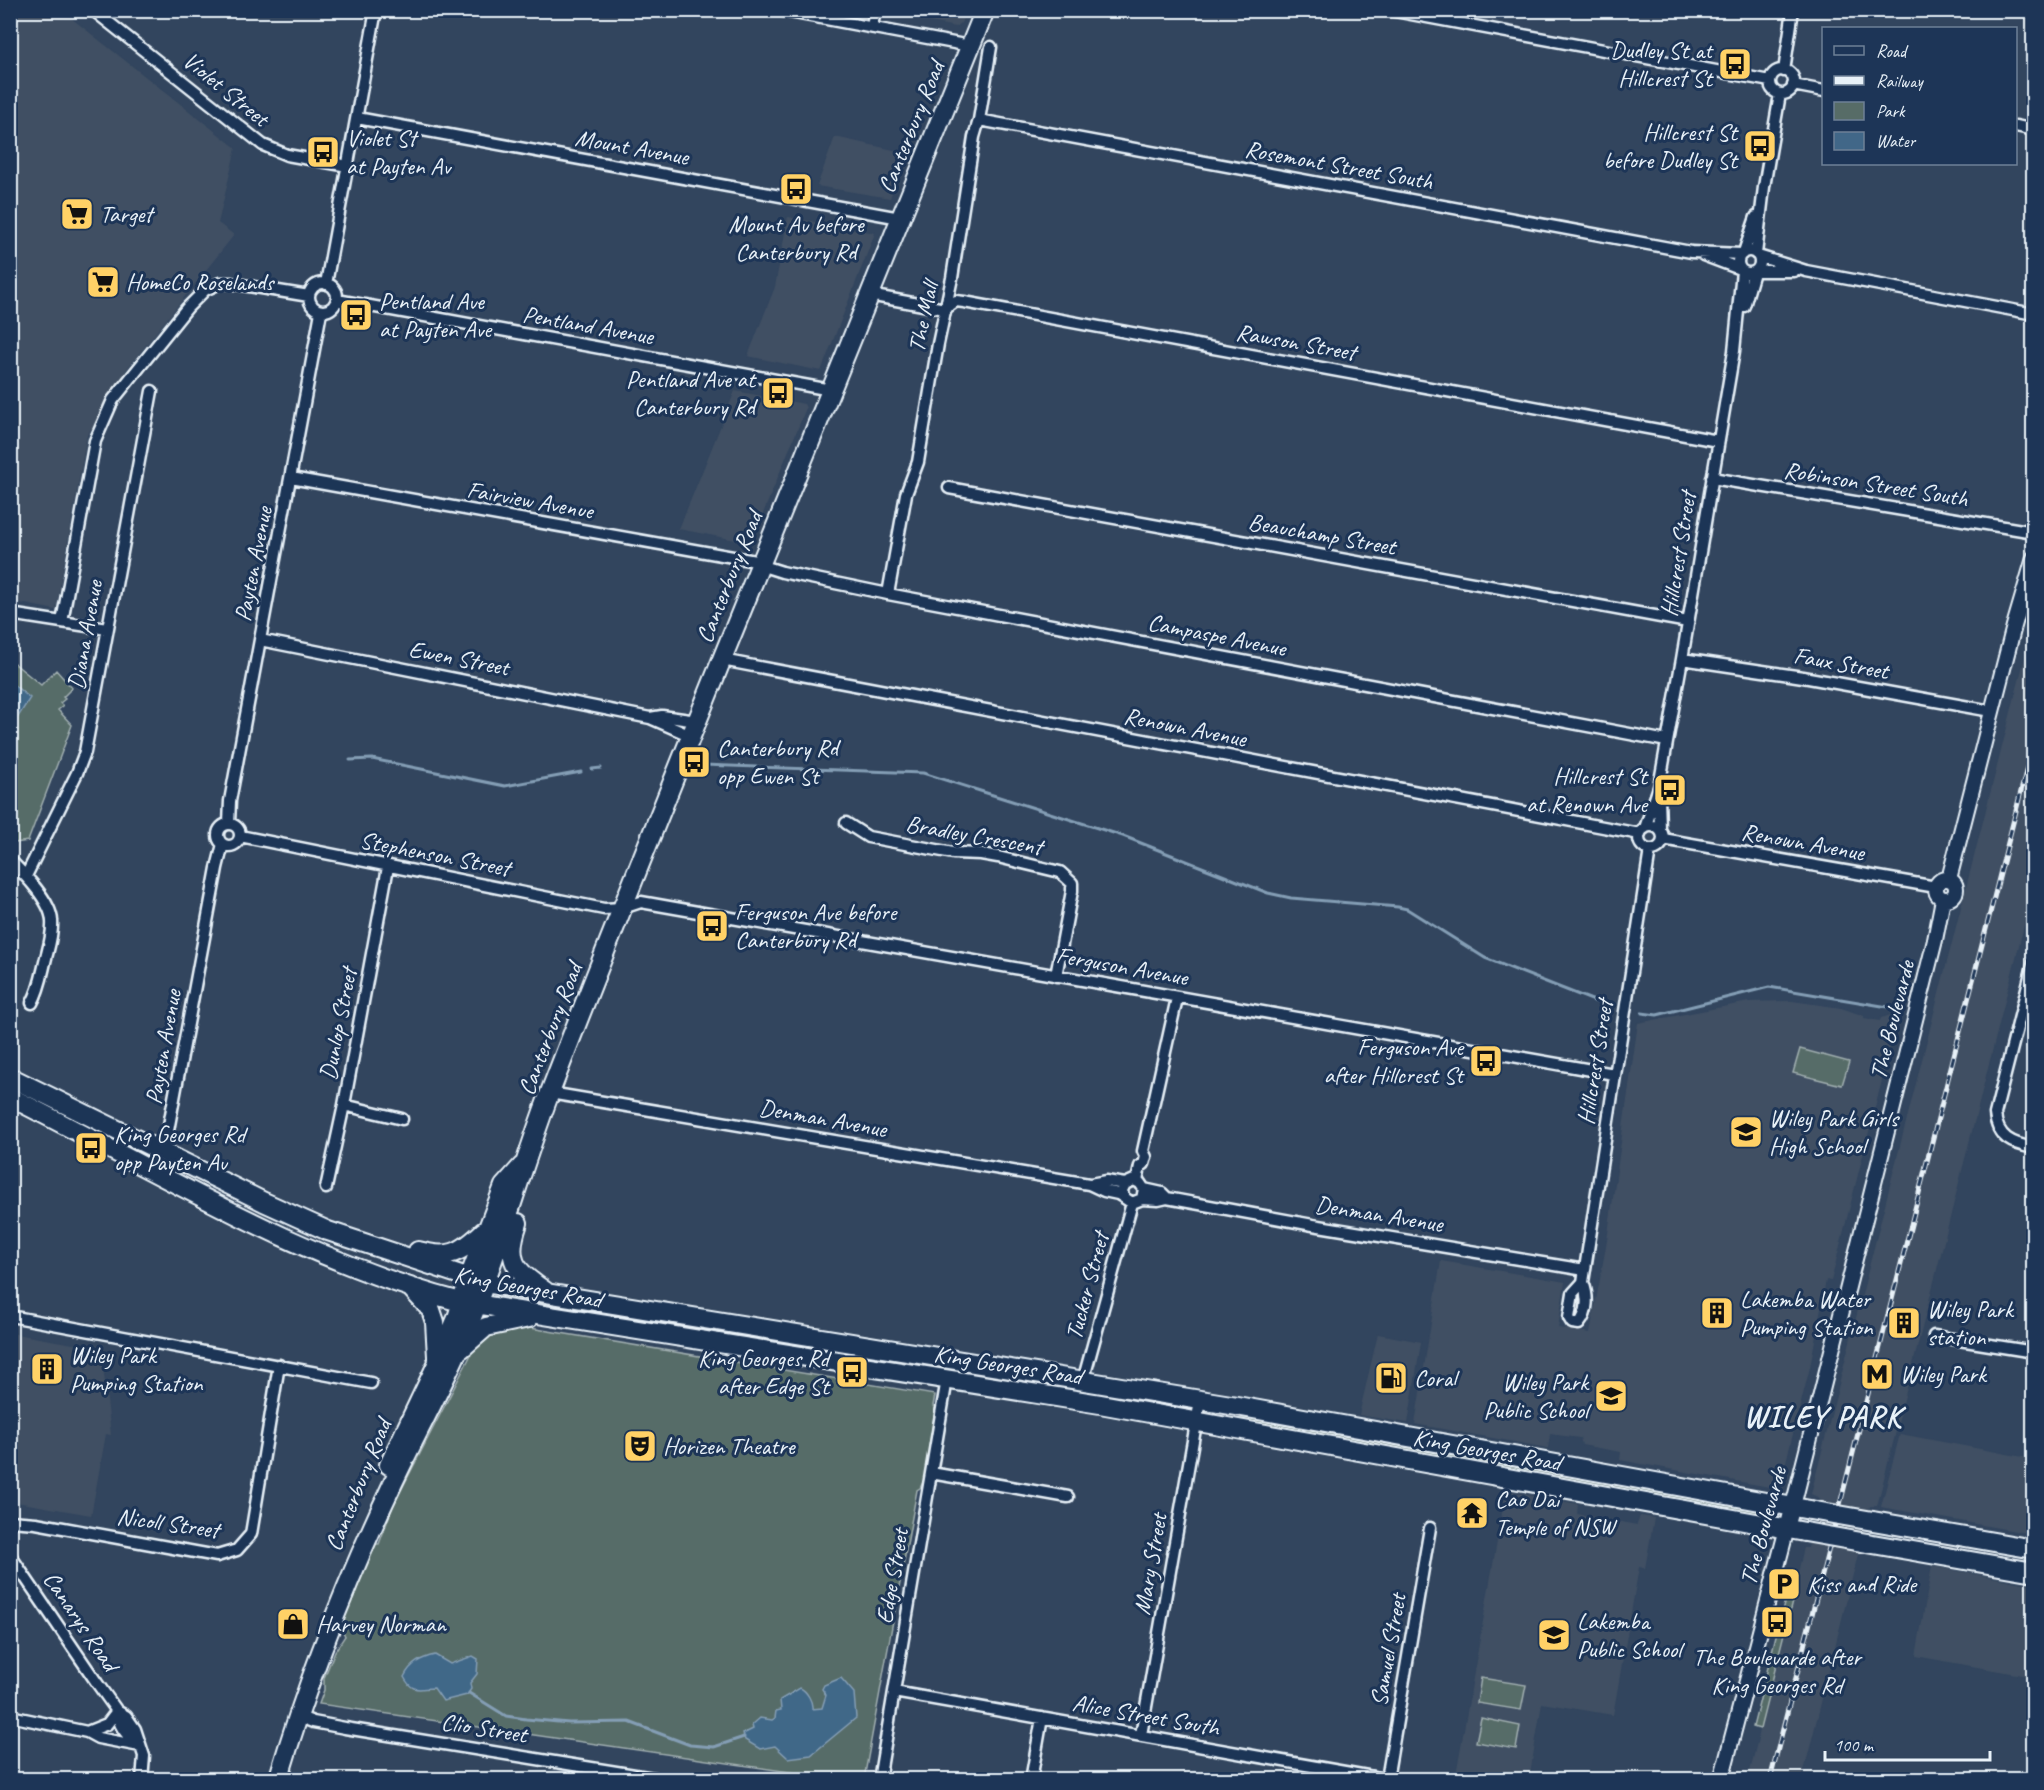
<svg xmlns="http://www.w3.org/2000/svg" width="2044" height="1790" font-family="Caveat,sans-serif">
	<rect width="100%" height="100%" fill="#32455e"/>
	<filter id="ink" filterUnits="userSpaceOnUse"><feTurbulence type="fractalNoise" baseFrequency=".0167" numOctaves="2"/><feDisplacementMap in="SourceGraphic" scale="12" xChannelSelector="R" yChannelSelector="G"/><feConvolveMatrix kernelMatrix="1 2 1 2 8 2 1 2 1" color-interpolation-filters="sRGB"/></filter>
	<g filter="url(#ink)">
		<path fill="#415063" d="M10,11H62L236,148L218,223L234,235L126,370L123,378L108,397L111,402L87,435L56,610L11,601Z
			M890,11V10L966,11L961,23L956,27L889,14Z
			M835,137L907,153L890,198L817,186Z
			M788,217L875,233L821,371L748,356L775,287Z
			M735,391L804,404L806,408L753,538L746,542L679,529Z
			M2033,626V890L1877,1506H1870L1802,1779L1748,1780L1804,1548H1808L1820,1498L1811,1494Z
			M1792,1001L1841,1008L1864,1016V1018L1880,1021L1881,1018L1899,1013L1831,1281L1826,1280L1810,1367L1780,1485L1775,1488L1620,1460L1621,1452L1582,1445L1580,1438L1550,1434L1548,1448L1415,1424L1441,1261L1565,1282L1558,1328L1590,1333L1607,1241L1638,1023L1749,1002Z
			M10,1333L101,1349L111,1435L106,1434L91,1515L11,1501Z
			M1378,1334L1421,1342L1408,1423L1359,1415Z
			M1900,1434L2033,1459V1534L1881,1507Z
			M1506,1491L1578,1504L1577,1514L1637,1525L1640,1516L1654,1518L1645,1568L1639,1567L1613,1715L1542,1703L1529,1779H1482L1456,1775Z
			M1932,1566L2033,1585V1677L1916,1656Z"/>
		<path fill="#576c67" stroke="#a0aeb0" stroke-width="1.5" d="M10,660L41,685L56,670L72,688L63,697L65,699L60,703L63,706L58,710L72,725L28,841L15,843L10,838Z
			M1800,1049L1849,1062L1842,1085L1793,1073Z
			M524,1327L935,1395L933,1406L935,1410L924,1480L920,1488L917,1490L864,1779H838L319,1704L324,1690V1678L335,1651L345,1636L342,1629V1621L361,1573L376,1544H379L393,1506L476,1345L501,1329Z
			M1219,1418L1252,1419L1769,1511L1765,1515H1757Z
			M1790,1580L1797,1582L1760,1729L1753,1727Z
			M1481,1678L1526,1685L1521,1710L1477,1703Z
			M1481,1718L1520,1726L1516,1749L1476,1742Z"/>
		<path fill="#416788" stroke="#849eb5" stroke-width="1.5" d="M10,682L30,698L11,728H10Z
			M435,1655L450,1664L473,1656L478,1659L477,1674L470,1683L471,1689L467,1695L443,1701L434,1688C419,1688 413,1694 404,1677C411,1663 421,1658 435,1655Z
			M841,1678L854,1693L856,1718L811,1755L788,1758L775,1746L760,1749L745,1740L743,1734L753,1729L752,1725L760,1718L772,1720L775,1718L776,1711L781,1710L780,1700L800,1688C807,1691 813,1702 812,1709L822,1708L826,1695L822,1689L824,1685Z"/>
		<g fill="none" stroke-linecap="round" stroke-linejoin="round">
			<path stroke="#849eb5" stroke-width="3" d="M350,760L372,759L505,786L581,772
				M703,765L923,773L1123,836L1268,893L1291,898L1398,907L1407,909L1485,958L1607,1006
				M592,769L601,768
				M1642,1013L1657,1015L1769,987L1900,1009
				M2031,1039H2034
				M469,1693L506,1716L526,1719L569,1723L629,1722L690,1745L714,1747L744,1737"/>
			<defs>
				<path id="minor" d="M93,10L263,145L287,155L348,166
					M778,10L970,46
					M1389,10L1770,81
					M872,27L875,10
					M1770 82a12 12 0 1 1 24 0a12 12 0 1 1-24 0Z
					M1784,71L1793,10
					M1793,85L1824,91
					M357,118L900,218
					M979,120L1691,252L1742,254
					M2016,126L2034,130
					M1738 262a11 11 0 1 1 22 0a11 11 0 1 1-22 0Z
					M1744,252L1756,217
					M1756,254L1764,187L1780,94
					M1703,255L1740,269
					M1758,256L1806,271L2034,314
					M1756,271H1794
					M309 297a14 14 0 1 1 28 0a14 14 0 1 1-28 0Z
					M326,284L376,10
					M869,295L945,309L956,301L964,302L1718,441
					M337,300L831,390
					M1744,306L1754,272
					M291,478L761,562
					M1712,478L2034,532
					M949,488L1688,622
					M760,565L782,572L888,594L1667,741
					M888,594L906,494L918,462L938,344L952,278L974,137L979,120L991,47
					M10,614L107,629
					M62,622L95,441L113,400L187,308L205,290L220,283H230L309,296
					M260,640L650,718L691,736
					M1682,659L1803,677L1991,711
					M722,660L1640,834
					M650,718L662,716L697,721
					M1659,796L1660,830
					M846,823L868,837L953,853L981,854L998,857L1060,872L1072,883V891L1056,976
					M229,824L230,801L321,312
					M218 835a11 11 0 1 1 22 0a11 11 0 1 1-22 0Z
					M1639 838a12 12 0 1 1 24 0a12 12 0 1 1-24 0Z
					M1645,828L1659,787L1682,659L1734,351L1742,271
					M240,836L604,909L623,908L641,902L1614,1074
					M1663,839L1936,887
					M10,860C24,874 51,901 52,921C53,934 49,946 46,958C42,974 40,989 32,1003
					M26,876L77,773L85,752L152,391
					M2034,961L1995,1114C1997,1138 2012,1144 2034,1148
					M550,1093L1089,1184L1104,1191L1118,1194L1123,1197
					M344,1105L402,1119
					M164,1152L217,868L223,844
					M1137,1181L1140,1166L1144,1164L1146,1157L1143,1151L1177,998
					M1090,1184L1106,1181L1125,1184
					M326,1188L344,1105L388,867
					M1144,1189L1162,1193L1167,1198
					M1142,1199L1144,1189L1140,1183L1134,1180L1125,1184L1122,1190L1123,1197L1132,1203L1142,1199L1158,1200L1167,1198L1313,1225L1585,1270
					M1583,1282C1588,1295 1589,1312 1579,1324L1572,1323L1569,1318L1573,1293L1583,1282L1650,850
					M10,1316L371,1383
					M1934,1336L2034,1352
					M1083,1381L1132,1203
					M931,1473L1068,1497
					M10,1521L36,1523L217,1556L237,1550L251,1534L279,1365
					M10,1555L97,1683L117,1711L126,1716L135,1729L144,1756L142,1780
					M894,1692L1390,1780
					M117,1711C118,1726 126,1734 137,1744
					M10,1716L87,1732L98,1738L140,1746
					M297,1716L313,1722L345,1728L666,1780
					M87,1732L107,1724L117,1711
					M1141,1735L1200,1401
					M1387,1779L1430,1528
					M879,1780L947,1379
					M1031,1780L1042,1718"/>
				<path id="tertiary" d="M1936 889a10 10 0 1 1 20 0a10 10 0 1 1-20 0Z
					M1949,879L2014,626L2034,558
					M1721,1780L1796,1494L1935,940L1943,899"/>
				<path id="trunk" d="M10,1077L264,1202L328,1231L485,1283L1237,1406L1810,1510
					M10,1097C156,1170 298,1259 457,1301L1100,1404L1805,1532
					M518,1223C505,1260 514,1270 545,1291
					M418,1251C449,1259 460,1254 484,1231
					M411,1288L431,1310L435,1322L437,1356
					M461,1349L486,1327L529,1318
					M389,1465L438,1362L457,1318L469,1278L504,1186L522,1166
					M1873,1521L2034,1549
					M1867,1543L2034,1572
					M278,1780C308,1679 347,1580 392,1485C419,1427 451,1372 474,1312C502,1240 522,1167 549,1095C605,949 664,804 722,659C810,443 897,227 985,10"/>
			</defs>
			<use href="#minor" stroke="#e8f1f8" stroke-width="15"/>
			<use href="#tertiary" stroke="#e8f1f8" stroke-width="18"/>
			<use href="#trunk" stroke="#e8f1f8" stroke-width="22"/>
			<use href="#minor" stroke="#1d3557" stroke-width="10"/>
			<use href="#tertiary" stroke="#1d3557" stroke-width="14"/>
			<use href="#trunk" stroke="#1d3557" stroke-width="18"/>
			<defs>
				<path id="rail" d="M1770,1780L2034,740"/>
			</defs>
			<use href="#rail" stroke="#e8f1f8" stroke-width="5"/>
			<use href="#rail" stroke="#1d3557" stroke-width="3" stroke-dasharray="9" stroke-linecap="butt"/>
			<defs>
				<path id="trunk-bridge" d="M1810,1510L1873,1521
					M1805,1532L1867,1543"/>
			</defs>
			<use href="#trunk-bridge" stroke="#e8f1f8" stroke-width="22" stroke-linecap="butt"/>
			<use href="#trunk-bridge" stroke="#1d3557" stroke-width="18"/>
		</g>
	</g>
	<defs>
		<symbol id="bus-square" viewBox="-11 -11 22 22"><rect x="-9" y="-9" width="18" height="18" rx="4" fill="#ffd166" stroke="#1d3557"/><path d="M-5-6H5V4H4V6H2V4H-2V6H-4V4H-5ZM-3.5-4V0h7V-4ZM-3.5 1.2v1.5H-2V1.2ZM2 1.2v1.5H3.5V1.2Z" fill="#111"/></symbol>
		<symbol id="supermarket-square" viewBox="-11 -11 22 22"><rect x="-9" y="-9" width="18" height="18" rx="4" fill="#ffd166" stroke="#1d3557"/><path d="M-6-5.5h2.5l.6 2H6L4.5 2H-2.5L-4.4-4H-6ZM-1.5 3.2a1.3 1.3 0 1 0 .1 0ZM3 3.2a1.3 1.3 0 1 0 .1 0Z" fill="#111"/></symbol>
		<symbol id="school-square" viewBox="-11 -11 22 22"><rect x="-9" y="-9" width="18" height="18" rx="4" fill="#ffd166" stroke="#1d3557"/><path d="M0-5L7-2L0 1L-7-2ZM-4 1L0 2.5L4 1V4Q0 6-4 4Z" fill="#111"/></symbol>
		<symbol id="building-square" viewBox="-11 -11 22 22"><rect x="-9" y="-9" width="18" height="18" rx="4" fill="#ffd166" stroke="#1d3557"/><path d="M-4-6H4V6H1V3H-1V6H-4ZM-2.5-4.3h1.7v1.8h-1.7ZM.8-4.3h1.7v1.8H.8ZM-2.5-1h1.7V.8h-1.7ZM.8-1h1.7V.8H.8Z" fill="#111"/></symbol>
		<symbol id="metro-square" viewBox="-11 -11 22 22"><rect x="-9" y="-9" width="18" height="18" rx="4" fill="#ffd166" stroke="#1d3557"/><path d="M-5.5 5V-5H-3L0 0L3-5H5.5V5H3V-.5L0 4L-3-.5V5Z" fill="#111"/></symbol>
		<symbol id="fuel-square" viewBox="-11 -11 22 22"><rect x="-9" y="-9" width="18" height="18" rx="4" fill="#ffd166" stroke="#1d3557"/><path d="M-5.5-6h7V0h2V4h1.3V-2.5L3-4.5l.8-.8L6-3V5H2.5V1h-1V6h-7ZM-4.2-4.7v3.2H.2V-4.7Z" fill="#111"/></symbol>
		<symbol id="theatre-square" viewBox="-11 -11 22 22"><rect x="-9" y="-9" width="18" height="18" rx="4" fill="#ffd166" stroke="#1d3557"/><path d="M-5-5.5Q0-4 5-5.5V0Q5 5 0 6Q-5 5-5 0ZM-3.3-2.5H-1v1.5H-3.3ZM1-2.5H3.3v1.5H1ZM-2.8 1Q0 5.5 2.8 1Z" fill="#111"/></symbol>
		<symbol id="temple-square" viewBox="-11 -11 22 22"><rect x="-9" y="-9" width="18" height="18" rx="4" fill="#ffd166" stroke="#1d3557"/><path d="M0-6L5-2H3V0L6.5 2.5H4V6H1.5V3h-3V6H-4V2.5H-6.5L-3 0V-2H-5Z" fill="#111"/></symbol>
		<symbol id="parking-square" viewBox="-11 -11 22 22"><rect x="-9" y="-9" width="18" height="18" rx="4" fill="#ffd166" stroke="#1d3557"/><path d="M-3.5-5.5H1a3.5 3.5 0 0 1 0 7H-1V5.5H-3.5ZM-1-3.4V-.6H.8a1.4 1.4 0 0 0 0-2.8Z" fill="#111"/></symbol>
		<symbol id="shop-square" viewBox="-11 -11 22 22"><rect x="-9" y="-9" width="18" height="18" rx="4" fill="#ffd166" stroke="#1d3557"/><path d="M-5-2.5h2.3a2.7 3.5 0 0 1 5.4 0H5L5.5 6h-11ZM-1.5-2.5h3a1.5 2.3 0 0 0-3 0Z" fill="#111"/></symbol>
	</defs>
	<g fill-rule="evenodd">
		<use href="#bus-square" x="1716" y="45" width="38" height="38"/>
		<use href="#bus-square" x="1741" y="127" width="38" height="38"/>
		<use href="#bus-square" x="304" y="133" width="38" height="38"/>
		<use href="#bus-square" x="777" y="170" width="38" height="38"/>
		<use href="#supermarket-square" x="58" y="195" width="38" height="38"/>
		<use href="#supermarket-square" x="84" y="263" width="38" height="38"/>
		<use href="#bus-square" x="337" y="296" width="38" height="38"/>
		<use href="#bus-square" x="759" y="374" width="38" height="38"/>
		<use href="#bus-square" x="675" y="743" width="38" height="38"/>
		<use href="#bus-square" x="1651" y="771" width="38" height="38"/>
		<use href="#bus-square" x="693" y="907" width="38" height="38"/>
		<use href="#bus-square" x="1467" y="1042" width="38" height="38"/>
		<use href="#school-square" x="1727" y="1113" width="38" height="38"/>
		<use href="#bus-square" x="72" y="1129" width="38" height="38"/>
		<use href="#building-square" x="1698" y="1294" width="38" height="38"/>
		<use href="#building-square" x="1885" y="1304" width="38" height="38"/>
		<use href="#building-square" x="28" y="1350" width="38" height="38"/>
		<use href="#bus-square" x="833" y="1353" width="38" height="38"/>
		<use href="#metro-square" x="1858" y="1355" width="38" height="38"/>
		<use href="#fuel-square" x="1372" y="1359" width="38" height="38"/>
		<use href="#school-square" x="1592" y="1377" width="38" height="38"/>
		<use href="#theatre-square" x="621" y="1427" width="38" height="38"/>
		<use href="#temple-square" x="1453" y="1494" width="38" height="38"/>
		<use href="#parking-square" x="1765" y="1565" width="38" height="38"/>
		<use href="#bus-square" x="1758" y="1603" width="38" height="38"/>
		<use href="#shop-square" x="274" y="1605" width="38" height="38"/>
		<use href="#school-square" x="1535" y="1616" width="38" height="38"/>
	</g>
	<g text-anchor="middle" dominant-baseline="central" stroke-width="6" stroke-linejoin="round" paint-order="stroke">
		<g font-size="24" fill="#e8f1f8" stroke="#1d3557" text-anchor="start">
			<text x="1712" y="50" text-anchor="end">Dudley St at<tspan x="1712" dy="28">Hillcrest St</tspan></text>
			<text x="1737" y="132" text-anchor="end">Hillcrest St<tspan x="1737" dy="28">before Dudley St</tspan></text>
			<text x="346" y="138">Violet St<tspan x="346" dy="28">at Payten Av</tspan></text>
			<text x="100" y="214">Target</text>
			<text x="796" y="224" text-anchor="middle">Mount Av before<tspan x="796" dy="28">Canterbury Rd</tspan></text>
			<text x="126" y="282">HomeCo Roselands</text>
			<text x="379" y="301">Pentland Ave<tspan x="379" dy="28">at Payten Ave</tspan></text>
			<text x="755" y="379" text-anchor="end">Pentland Ave at<tspan x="755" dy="28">Canterbury Rd</tspan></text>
			<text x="717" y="748">Canterbury Rd<tspan x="717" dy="28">opp Ewen St</tspan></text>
			<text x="1647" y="776" text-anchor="end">Hillcrest St<tspan x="1647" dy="28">at Renown Ave</tspan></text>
			<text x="735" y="912">Ferguson Ave before<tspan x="735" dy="28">Canterbury Rd</tspan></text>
			<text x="1463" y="1047" text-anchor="end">Ferguson Ave<tspan x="1463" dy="28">after Hillcrest St</tspan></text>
			<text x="1769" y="1118">Wiley Park Girls<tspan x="1769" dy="28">High School</tspan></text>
			<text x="114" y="1134">King Georges Rd<tspan x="114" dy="28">opp Payten Av</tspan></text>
			<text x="1740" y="1299">Lakemba Water<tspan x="1740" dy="28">Pumping Station</tspan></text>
			<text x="1927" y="1309">Wiley Park<tspan x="1927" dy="28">station</tspan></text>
			<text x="70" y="1355">Wiley Park<tspan x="70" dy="28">Pumping Station</tspan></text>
			<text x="829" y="1358" text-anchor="end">King Georges Rd<tspan x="829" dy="28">after Edge St</tspan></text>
			<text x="1900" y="1374">Wiley Park</text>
			<text x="1414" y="1378">Coral</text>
			<text x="1588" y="1382" text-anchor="end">Wiley Park<tspan x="1588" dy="28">Public School</tspan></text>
			<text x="663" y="1446">Horizen Theatre</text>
			<text x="1495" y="1499">Cao Dai<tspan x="1495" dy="28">Temple of NSW</tspan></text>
			<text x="1807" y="1584">Kiss and Ride</text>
			<text x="1577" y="1621">Lakemba<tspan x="1577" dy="28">Public School</tspan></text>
			<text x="316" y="1624">Harvey Norman</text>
			<text x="1777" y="1657" text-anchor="middle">The Boulevarde after<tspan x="1777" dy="28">King Georges Rd</tspan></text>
		</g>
		<g font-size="24" fill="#e8f1f8" stroke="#1d3557">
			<text transform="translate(226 89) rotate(39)">Violet Street</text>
			<text transform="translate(911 127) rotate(-68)">Canterbury Road</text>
			<text transform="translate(632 147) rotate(10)">Mount Avenue</text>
			<text transform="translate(1339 165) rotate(10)">Rosemont Street South</text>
			<text transform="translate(923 317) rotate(-78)">The Mall</text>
			<text transform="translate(588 325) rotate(10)">Pentland Avenue</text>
			<text transform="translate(1296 342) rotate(10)">Rawson Street</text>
			<text transform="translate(1876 484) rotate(9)">Robinson Street South</text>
			<text transform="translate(530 500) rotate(10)">Fairview Avenue</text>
			<text transform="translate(1322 534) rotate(10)">Beauchamp Street</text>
			<text transform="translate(1678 554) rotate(-81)">Hillcrest Street</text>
			<text transform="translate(253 564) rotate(-79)">Payten Avenue</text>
			<text transform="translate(729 577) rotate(-68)">Canterbury Road</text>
			<text transform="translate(85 635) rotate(-80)">Diana Avenue</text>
			<text transform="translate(1217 635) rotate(11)">Campaspe Avenue</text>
			<text transform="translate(459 658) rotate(11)">Ewen Street</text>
			<text transform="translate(1841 663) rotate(10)">Faux Street</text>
			<text transform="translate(1185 727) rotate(11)">Renown Avenue</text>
			<text transform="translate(974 835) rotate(10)">Bradley Crescent</text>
			<text transform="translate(1803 842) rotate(10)">Renown Avenue</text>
			<text transform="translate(435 854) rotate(11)">Stephenson Street</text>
			<text transform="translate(1122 966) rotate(10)">Ferguson Avenue</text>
			<text transform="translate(1892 1020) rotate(-76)">The Boulevarde</text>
			<text transform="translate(338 1024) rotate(-79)">Dunlop Street</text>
			<text transform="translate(550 1029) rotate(-69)">Canterbury Road</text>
			<text transform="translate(163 1047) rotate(-80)">Payten Avenue</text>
			<text transform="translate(1595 1062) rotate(-81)">Hillcrest Street</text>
			<text transform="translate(823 1118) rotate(10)">Denman Avenue</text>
			<text transform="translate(1379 1214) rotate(9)">Denman Avenue</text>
			<text transform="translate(1087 1286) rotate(-75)">Tucker Street</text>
			<text transform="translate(528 1287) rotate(10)">King Georges Road</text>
			<text transform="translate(1008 1365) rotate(9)">King Georges Road</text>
			<text transform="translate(1487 1450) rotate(10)">King Georges Road</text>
			<text transform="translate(358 1485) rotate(-68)">Canterbury Road</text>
			<text transform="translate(168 1523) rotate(8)">Nicoll Street</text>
			<text transform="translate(1763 1526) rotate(-75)">The Boulevarde</text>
			<text transform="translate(1150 1564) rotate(-80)">Mary Street</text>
			<text transform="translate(892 1576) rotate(-80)">Edge Street</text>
			<text transform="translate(81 1621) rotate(56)">Canarys Road</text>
			<text transform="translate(1388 1650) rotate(-80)">Samuel Street</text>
			<text transform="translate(1146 1715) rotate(10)">Alice Street South</text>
			<text transform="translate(484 1728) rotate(9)">Clio Street</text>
		</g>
		<g font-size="30" font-weight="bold" letter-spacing="1.5" fill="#e8f1f8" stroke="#1d3557">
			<text x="1823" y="1417">WILEY PARK</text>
		</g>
	</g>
	<rect width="2044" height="1790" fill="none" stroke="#1d3557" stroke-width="36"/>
	<rect x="18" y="18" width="2008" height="1754" fill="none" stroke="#e8f1f8" stroke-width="2" filter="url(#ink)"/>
	<rect x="1822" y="27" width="195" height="138" fill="#1d3557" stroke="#6e8097" stroke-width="1.5"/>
	<rect x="1834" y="46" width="30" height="9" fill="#1d3557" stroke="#6e8097" stroke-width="1.5"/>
	<text x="1876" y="57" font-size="18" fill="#e8f1f8">Road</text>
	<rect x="1834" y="76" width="30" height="9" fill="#e8f1f8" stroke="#6e8097" stroke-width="1.5"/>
	<text x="1876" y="87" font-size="18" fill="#e8f1f8">Railway</text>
	<rect x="1834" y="102" width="30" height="18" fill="#576c67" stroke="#6e8097" stroke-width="1.5"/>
	<text x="1876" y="117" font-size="18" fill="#e8f1f8">Park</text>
	<rect x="1834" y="132" width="30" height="18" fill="#416788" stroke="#6e8097" stroke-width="1.5"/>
	<text x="1876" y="147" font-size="18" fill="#e8f1f8">Water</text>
	<path d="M1825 1751v9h165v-9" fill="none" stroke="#e8f1f8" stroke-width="3"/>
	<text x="1834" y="1751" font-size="18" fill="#e8f1f8" stroke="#1d3557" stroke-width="4.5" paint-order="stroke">100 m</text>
</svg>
